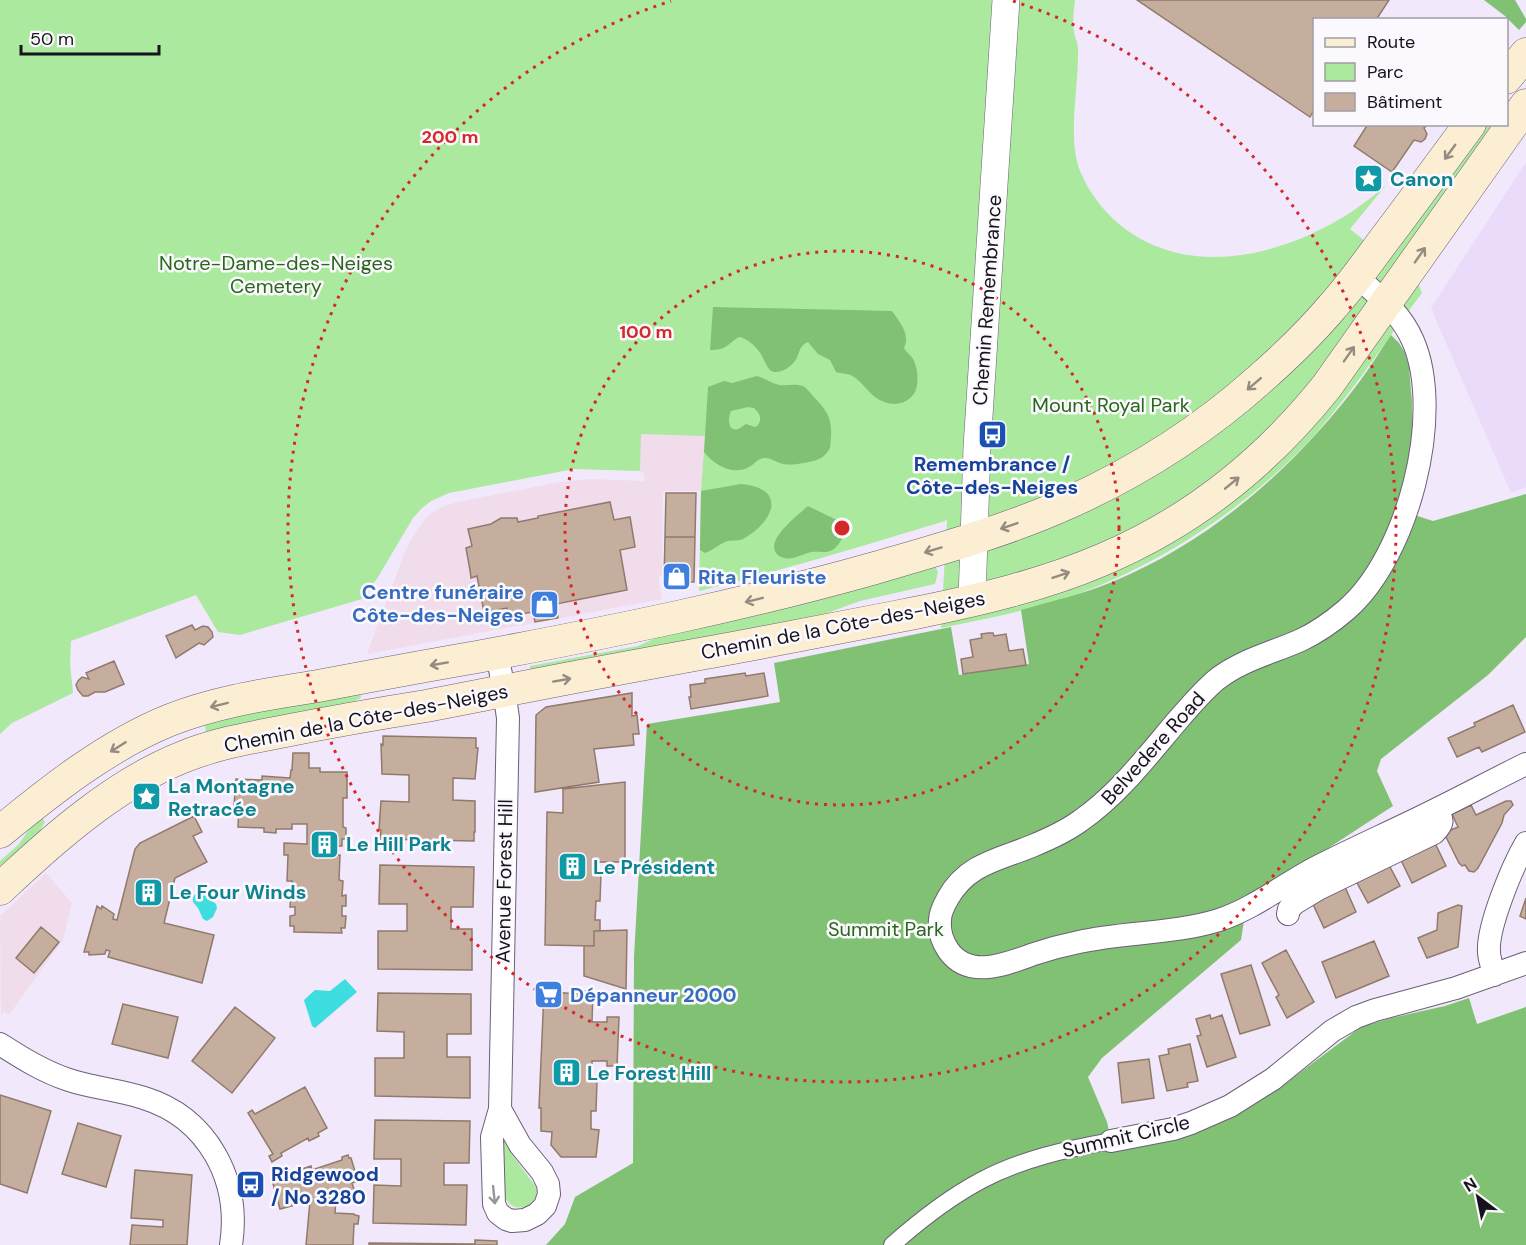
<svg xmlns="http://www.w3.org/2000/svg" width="1526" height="1245" font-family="'DM Sans',sans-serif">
	<rect width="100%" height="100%" fill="#f1e8fc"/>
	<path fill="#f0dceb" d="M641,434L705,435L701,491H664L663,493L662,576H659V583L662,599L367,654L403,557L410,541L426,518L434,511L444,506L458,502L560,482L589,479L644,481V474L640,471Z
		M46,873L72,903L63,940L9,1015L4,1011L1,1015L0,916Z"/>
	<path fill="#eadbfa" d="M1526,162V487L1511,493L1431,308Z"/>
	<path fill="#aae99e" d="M0,0H1075C1074,10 1072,21 1074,32C1075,38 1078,43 1078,49C1079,86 1067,138 1080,171C1090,195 1107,216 1128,231C1144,242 1162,250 1182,254C1251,268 1335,232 1386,185L1350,229L1386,258L1487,125H1494L1394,265L1419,285L1422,293C1387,339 1356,387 1318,431C1248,510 1141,579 1039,606C1007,615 974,621 941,628L947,519L945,521C864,546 782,570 699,591L701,491L705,436L641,434L640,471L574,469L449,493L431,501L422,508L413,518L378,577L362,599L240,635L218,632L196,595L71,641L70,664L73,693L12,723L0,734Z
		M935,566L938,572L935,584L860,601L814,618L530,673V666L638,646L660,636Z
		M360,694L361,698L346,705L206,734L205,724L285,706Z
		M41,816L45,822L37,836L0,870V861L19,844L35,821Z
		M505,1136L513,1156L536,1187C538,1196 534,1202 526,1207C516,1209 509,1206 505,1197L500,1137Z"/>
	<path fill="#80c173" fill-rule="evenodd" d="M1484,0H1515L1526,19V22L1519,30L1505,16Z
		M713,307L892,311C899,321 911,335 904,348C906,352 910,354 913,359C918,368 920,386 913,395C903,407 887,406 875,397C867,391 862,382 854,377C849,373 842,374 836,372L830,360L818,354L808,342C798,346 800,354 795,361C790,368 777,376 770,370C767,367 765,362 763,358C759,349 748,338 739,337C726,345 727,350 710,350Z
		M1391,335L1399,343L1405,353L1409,367L1412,402V436L1406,471L1396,509L1433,521L1526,494V637L1488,675L1381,759L1377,771L1393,806L1247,901L1241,940L1102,1058L1088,1077L1107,1122L1113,1150L1282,1086L1361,1027L1391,1018L1445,1006L1469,998L1477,1024L1526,1007V1245H546L565,1224L575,1197L633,1163L634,957L647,724L780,702L774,663L951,627L959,675L1029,664L1021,610C1052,601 1083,594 1112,582C1212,541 1296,466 1360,381C1371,366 1380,351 1391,335Z
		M757,376C765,378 771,383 779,385C787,386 795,383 803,386C807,388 810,393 813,396C831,414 833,422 830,448C828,451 825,456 821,458C814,462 791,466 784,464C777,463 772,458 765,458C758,458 755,464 749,467C733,476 714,465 704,452L708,387L724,381L732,383ZM748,407L754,408C760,414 763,419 757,426L755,427L746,424C744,425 741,428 738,429C727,432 728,417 731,411Z
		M741,484C788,488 774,522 743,539C737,542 731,539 725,542C718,545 713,550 705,553L700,550L701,491Z
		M808,506L845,524C846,533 841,543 834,549C827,554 819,551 811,552C803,554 793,560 784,558C781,557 778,556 776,553C766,539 798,515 808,506Z"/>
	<path fill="#3edee0" d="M201,892L216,904L217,908L213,917L207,921L203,919L198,908L193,902C192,896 195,893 201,892Z
		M345,979L357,992L315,1028L312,1026L304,1000L315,990L330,991Z"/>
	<path fill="#c6ae9f" stroke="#907a6c" stroke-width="1.5" d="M1137,0H1389L1376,20H1314V110L1310,117Z
		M1368,124H1428L1424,128L1427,134L1425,139L1421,142L1414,140L1392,172L1354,146Z
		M666,493H696L695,537H665Z
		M610,502L614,520L630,517L635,547L620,550L627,590L556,604L558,618L535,622L533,612L509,616L507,608L484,612L477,576L471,578L470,570L466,548L472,546L468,529L491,524L501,518H517L518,522L538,518V516Z
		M665,537H695L694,582L664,581Z
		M192,625L195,630L203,626L208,627L212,632L213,637L204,645L199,643L176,658L166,636Z
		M988,633H993L994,636L1006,634L1009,651L1023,649L1026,665L963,674L961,659L973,657L970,640L982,638L981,634Z
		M114,661L124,684L105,692H95L88,696H83L78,690L76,685L78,681L82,677L89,679L86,673Z
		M745,673L746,676L764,673L768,696L691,709L689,697H691L690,685L705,683V679Z
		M632,693V716L637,715L639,734H633L634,745L594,749L599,782L535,792L536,715L546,707Z
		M1513,705L1525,732L1482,752L1479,747L1457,757L1448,738L1475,726L1474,723Z
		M383,736L476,738V748H478L475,779L453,778V800L475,801V832H474V841L380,839L381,830H379L381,801L409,802V775L382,774L381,744L383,745Z
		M293,753H309V768H320V772H347V798H343V827L346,828V839H342V846H336V855H340L339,880L343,881L342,896L346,895V906H342V916H346L345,928H341L342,933L294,932V926H290V916L295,915V907H290L292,881H287L288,855H284V843L307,844V824H292V829H276V833L264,832V828L238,827L239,806H234L236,779L262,780V776L290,778L291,770H292Z
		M625,782V862H597V873H601L600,901H596L595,920H600V931H594V946L545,945L547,812L563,813V789Z
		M1506,801H1511L1513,805L1504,815L1502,823L1478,868L1474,872L1469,871L1465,865L1462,866L1459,863L1444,833L1458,827L1452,814L1471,805L1476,815Z
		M194,816L202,832L193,836L207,862L175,878L164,923L214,935L202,983L108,957L110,951L106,950L105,954L89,955V952H84L97,906L101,909L102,906L114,914L113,919L117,920L135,849L140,843Z
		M1434,841L1446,866L1412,883L1400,858Z
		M380,865L474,867L473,907H451V929H472V970L378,969V931H407V904H379Z
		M1389,865L1400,886L1368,903L1356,881Z
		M1345,887L1356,912L1324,928L1312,902Z
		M1526,898V919L1520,916Z
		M1458,905L1462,906L1458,947L1427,958L1418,938L1437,930L1438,913Z
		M41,927L59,942L34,973L16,958Z
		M627,930L626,989L584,976V946H594V931Z
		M1374,941L1389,976L1336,998L1322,962Z
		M1286,950L1314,1002L1287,1018L1276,997L1279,995L1262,963Z
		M1251,965L1270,1025L1240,1034L1221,974Z
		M544,991L576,994L580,991H593L592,1022H607V1017H619L617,1066H607V1061H592V1080H597L596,1111H591V1129L599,1130L596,1157H561L551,1145L552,1132L541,1131V1108H539Z
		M378,993L471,994V1034H447V1057H470V1098L375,1096V1058H404V1032L377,1031Z
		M123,1004L178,1017L168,1058L112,1044Z
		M235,1007L275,1038L232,1093L192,1061Z
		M1210,1015L1211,1019L1222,1015L1236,1057L1207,1067L1197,1036L1201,1035L1196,1019Z
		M1190,1044L1198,1081L1187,1083L1188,1087L1167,1091L1159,1056L1169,1054L1168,1049Z
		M1149,1059L1154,1098L1122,1103L1118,1063Z
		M305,1087L327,1128L318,1133L319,1136L309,1141L308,1138L281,1153L282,1156L272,1162L269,1156L273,1154L248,1113L252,1110L255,1114Z
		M0,1095L51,1111L27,1193L0,1184Z
		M375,1120L470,1121L469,1163H444V1185H467L466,1225L373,1223L374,1185L401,1186V1159H374Z
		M78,1123L121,1136L106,1187L62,1174Z
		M348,1155L349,1158H351L358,1181L352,1183L355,1192L336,1198L335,1213L354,1214L355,1215L359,1216L358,1224H354L353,1245H306L310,1201L280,1209L272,1180H275L274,1177L281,1175L282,1178L303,1172L302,1169L311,1166L312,1170L342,1160V1157Z
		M135,1170L192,1175L187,1245H130L132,1225L163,1227V1220L131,1218Z
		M475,1240L497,1241V1245H369V1243L475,1244Z"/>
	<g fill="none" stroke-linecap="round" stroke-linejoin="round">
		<defs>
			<path id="pedestrian" d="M892,1245C919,1221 950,1197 982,1180C1022,1159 1067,1149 1111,1141"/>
			<path id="minor" d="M1357,277C1379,296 1401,313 1413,341C1445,415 1407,558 1346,610C1332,622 1318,632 1301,640C1272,653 1241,660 1216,680C1202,692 1190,706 1178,720C1148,755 1119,794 1080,821C1065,832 1049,839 1032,846C998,860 967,864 948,898C944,905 940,913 940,920C939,931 942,941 948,950C969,980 1006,964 1034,954C1049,949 1064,945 1079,942C1125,932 1174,934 1219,920C1253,909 1283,885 1315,868C1354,848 1395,830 1435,810C1466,795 1495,779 1526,764
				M497,653L504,691L508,718L500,1109L492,1137L494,1204L498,1213L506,1219L512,1221L525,1220L537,1214L545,1206L549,1194L548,1184L542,1172L520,1145L500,1109
				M1288,914L1289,909L1295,903L1318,889L1434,833C1444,823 1443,821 1437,809
				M1494,975C1493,968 1489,959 1489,952C1487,927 1513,865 1526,843
				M0,1044C22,1058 44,1072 69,1080C93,1088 120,1090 144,1098C208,1118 241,1180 231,1245
				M1111,1141L1173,1129L1191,1123L1230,1106L1273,1079L1332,1031L1356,1017L1375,1010L1456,988L1526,963"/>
			<path id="tertiary" d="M972,600L977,447L1006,0"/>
			<path id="secondary" d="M1506,78L1526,54
				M0,832C51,790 108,745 170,720C217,701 269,694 318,686C371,676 424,666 477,657C611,632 744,605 875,568C940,549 1006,531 1068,503C1137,472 1203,430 1260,379C1285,357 1310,333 1332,307C1351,286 1367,263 1384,240C1413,202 1441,163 1470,124
				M0,889C53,839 115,784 183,757C212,745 244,739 275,733C325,723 375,714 426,706C462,699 498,692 534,685C605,671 678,658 749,645C805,634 860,624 915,613C979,600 1044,585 1104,559C1193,521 1268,460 1327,386L1526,105"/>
		</defs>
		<use href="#pedestrian" stroke="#6a6075" stroke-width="18"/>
		<use href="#minor" stroke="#6a6075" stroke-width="24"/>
		<use href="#tertiary" stroke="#6a6075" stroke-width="28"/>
		<use href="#secondary" stroke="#6a6075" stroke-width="33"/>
		<use href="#pedestrian" stroke="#fff" stroke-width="16"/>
		<use href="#minor" stroke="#fff" stroke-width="22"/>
		<use href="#tertiary" stroke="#fff" stroke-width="27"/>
		<use href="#secondary" stroke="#fceed2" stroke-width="32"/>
	</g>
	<defs><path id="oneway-shaft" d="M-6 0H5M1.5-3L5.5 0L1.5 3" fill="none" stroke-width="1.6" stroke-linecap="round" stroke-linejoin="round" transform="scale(1.5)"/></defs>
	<g stroke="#958b80">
		<use href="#oneway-shaft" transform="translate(1450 152) rotate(126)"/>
		<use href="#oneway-shaft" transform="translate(1420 255) rotate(-55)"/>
		<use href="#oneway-shaft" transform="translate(1349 354) rotate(-55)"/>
		<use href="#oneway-shaft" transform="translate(1254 384) rotate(139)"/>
		<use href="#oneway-shaft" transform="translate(1232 483) rotate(-39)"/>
		<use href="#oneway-shaft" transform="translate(1009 526) rotate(161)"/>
		<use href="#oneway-shaft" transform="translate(933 550) rotate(163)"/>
		<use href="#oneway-shaft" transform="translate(1061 575) rotate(-19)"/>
		<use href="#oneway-shaft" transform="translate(754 600) rotate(166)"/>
		<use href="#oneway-shaft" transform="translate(439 664) rotate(170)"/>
		<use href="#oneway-shaft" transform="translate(562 680) rotate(-10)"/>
		<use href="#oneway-shaft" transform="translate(219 705) rotate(166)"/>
		<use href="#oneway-shaft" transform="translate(118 747) rotate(148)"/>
	</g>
	<use stroke="#979599" href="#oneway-shaft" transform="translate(494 1195) rotate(84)"/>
	<g fill="none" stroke="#d62828" stroke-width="3" stroke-dasharray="3 6">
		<circle cx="842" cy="528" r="277"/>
		<path d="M1013 1A554 554 0 1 1 671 1"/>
	</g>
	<defs>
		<symbol id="sight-square" viewBox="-11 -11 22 22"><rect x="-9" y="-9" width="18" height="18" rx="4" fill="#0f9aa8" stroke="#fbf9fe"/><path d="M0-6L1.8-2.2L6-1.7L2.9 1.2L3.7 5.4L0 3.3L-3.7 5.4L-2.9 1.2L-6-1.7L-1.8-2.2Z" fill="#fff"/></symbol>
		<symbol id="bus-square" viewBox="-11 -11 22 22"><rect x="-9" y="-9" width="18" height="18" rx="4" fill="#1a4fb4" stroke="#fbf9fe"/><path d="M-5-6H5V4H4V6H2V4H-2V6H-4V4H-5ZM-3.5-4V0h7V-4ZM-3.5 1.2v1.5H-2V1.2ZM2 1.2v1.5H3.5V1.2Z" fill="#fff"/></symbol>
		<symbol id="shop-square" viewBox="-11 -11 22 22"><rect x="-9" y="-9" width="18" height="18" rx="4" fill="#3f7fe0" stroke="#fbf9fe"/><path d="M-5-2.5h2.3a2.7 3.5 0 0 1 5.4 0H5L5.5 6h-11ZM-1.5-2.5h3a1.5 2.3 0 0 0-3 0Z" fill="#fff"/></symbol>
		<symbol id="building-square" viewBox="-11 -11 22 22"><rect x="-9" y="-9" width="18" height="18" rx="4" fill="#0f9aa8" stroke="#fbf9fe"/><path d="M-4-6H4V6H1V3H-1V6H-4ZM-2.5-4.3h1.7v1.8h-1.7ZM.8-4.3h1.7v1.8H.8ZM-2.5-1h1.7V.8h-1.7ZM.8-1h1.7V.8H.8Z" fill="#fff"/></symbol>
		<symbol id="supermarket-square" viewBox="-11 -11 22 22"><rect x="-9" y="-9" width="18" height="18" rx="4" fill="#3f7fe0" stroke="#fbf9fe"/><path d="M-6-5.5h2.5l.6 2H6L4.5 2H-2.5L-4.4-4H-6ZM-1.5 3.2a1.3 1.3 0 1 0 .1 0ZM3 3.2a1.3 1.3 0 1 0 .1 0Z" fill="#fff"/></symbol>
	</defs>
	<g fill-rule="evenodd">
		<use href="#sight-square" x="1352" y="162" width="33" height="33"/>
		<use href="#bus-square" x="976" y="418" width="33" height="33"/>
		<use href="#shop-square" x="660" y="560" width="33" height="33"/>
		<use href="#shop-square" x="528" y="588" width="33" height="33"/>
		<use href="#sight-square" x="130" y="780" width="33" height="33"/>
		<use href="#building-square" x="308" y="828" width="33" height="33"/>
		<use href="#building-square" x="556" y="850" width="33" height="33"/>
		<use href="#building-square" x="132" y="876" width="33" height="33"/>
		<use href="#supermarket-square" x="532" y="978" width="33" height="33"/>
		<use href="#building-square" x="550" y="1056" width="33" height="33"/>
		<use href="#bus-square" x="234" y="1168" width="33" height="33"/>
	</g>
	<g text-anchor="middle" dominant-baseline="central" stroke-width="5" stroke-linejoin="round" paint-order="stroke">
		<g font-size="20" font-weight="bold" fill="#0d838f" stroke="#fbf9fe" text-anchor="start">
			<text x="1390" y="179">Canon</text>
			<text x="168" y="786">La Montagne<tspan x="168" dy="23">Retracée</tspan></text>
			<text x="346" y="844">Le Hill Park</text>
			<text x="593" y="867">Le Président</text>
			<text x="169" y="892">Le Four Winds</text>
			<text x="587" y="1073">Le Forest Hill</text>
		</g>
		<g font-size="20" fill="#29671c" stroke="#fbf9fe">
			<text x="276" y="263">Notre-Dame-des-Neiges<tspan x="276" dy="23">Cemetery</tspan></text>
			<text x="1111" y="405">Mount Royal Park</text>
			<text x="886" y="929">Summit Park</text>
		</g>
		<g font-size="20" fill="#17131c" stroke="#fbf9fe">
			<text transform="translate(987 300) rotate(-86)">Chemin Remembrance</text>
			<text transform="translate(843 625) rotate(-11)">Chemin de la Côte-des-Neiges</text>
			<text transform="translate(366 718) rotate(-11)">Chemin de la Côte-des-Neiges</text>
			<text transform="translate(1153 748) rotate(-48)">Belvedere Road</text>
			<text transform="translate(504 881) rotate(-89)">Avenue Forest Hill</text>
			<text transform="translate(1126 1136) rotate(-13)">Summit Circle</text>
		</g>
		<g font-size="20" font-weight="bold" fill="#164399" stroke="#fbf9fe">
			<text x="992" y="464">Remembrance /<tspan x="992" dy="23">Côte-des-Neiges</tspan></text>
			<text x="271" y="1174" text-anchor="start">Ridgewood<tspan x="271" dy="23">/ No 3280</tspan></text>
		</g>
		<g font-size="20" font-weight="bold" fill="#366cbe" stroke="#fbf9fe" text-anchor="start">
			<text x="698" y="577">Rita Fleuriste</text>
			<text x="524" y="592" text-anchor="end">Centre funéraire<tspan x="524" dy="23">Côte-des-Neiges</tspan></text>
			<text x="570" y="995">Dépanneur 2000</text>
		</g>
	</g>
	<circle cx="842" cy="528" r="9" fill="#d62828" stroke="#fbf9fe" stroke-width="3"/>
	<g font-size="18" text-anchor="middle" font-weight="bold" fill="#d62828" stroke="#fbf9fe" stroke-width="5" stroke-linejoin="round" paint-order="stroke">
		<text x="450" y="143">200 m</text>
		<text x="646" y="338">100 m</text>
	</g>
	<rect x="1313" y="18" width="195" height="108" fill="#fbf9fe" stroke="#a09da4" stroke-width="1.5"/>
	<rect x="1325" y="38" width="30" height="9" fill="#fceed2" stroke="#a09da4" stroke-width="1.5"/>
	<text x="1367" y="48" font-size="18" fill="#17131c">Route</text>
	<rect x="1325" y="63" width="30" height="18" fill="#aae99e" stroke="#a09da4" stroke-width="1.5"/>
	<text x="1367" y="78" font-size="18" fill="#17131c">Parc</text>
	<rect x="1325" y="93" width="30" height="18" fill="#c6ae9f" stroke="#a09da4" stroke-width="1.5"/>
	<text x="1367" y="108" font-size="18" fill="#17131c">Bâtiment</text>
	<g transform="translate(1478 1197) rotate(328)" stroke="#fbf9fe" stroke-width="4.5" paint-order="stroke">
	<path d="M0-4.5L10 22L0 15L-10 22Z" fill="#17131c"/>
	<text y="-9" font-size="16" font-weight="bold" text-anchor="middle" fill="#17131c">N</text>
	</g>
	<path d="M21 45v9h138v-9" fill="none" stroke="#17131c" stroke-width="3"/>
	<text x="30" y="45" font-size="18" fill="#17131c" stroke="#fbf9fe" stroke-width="4.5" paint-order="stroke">50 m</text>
</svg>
